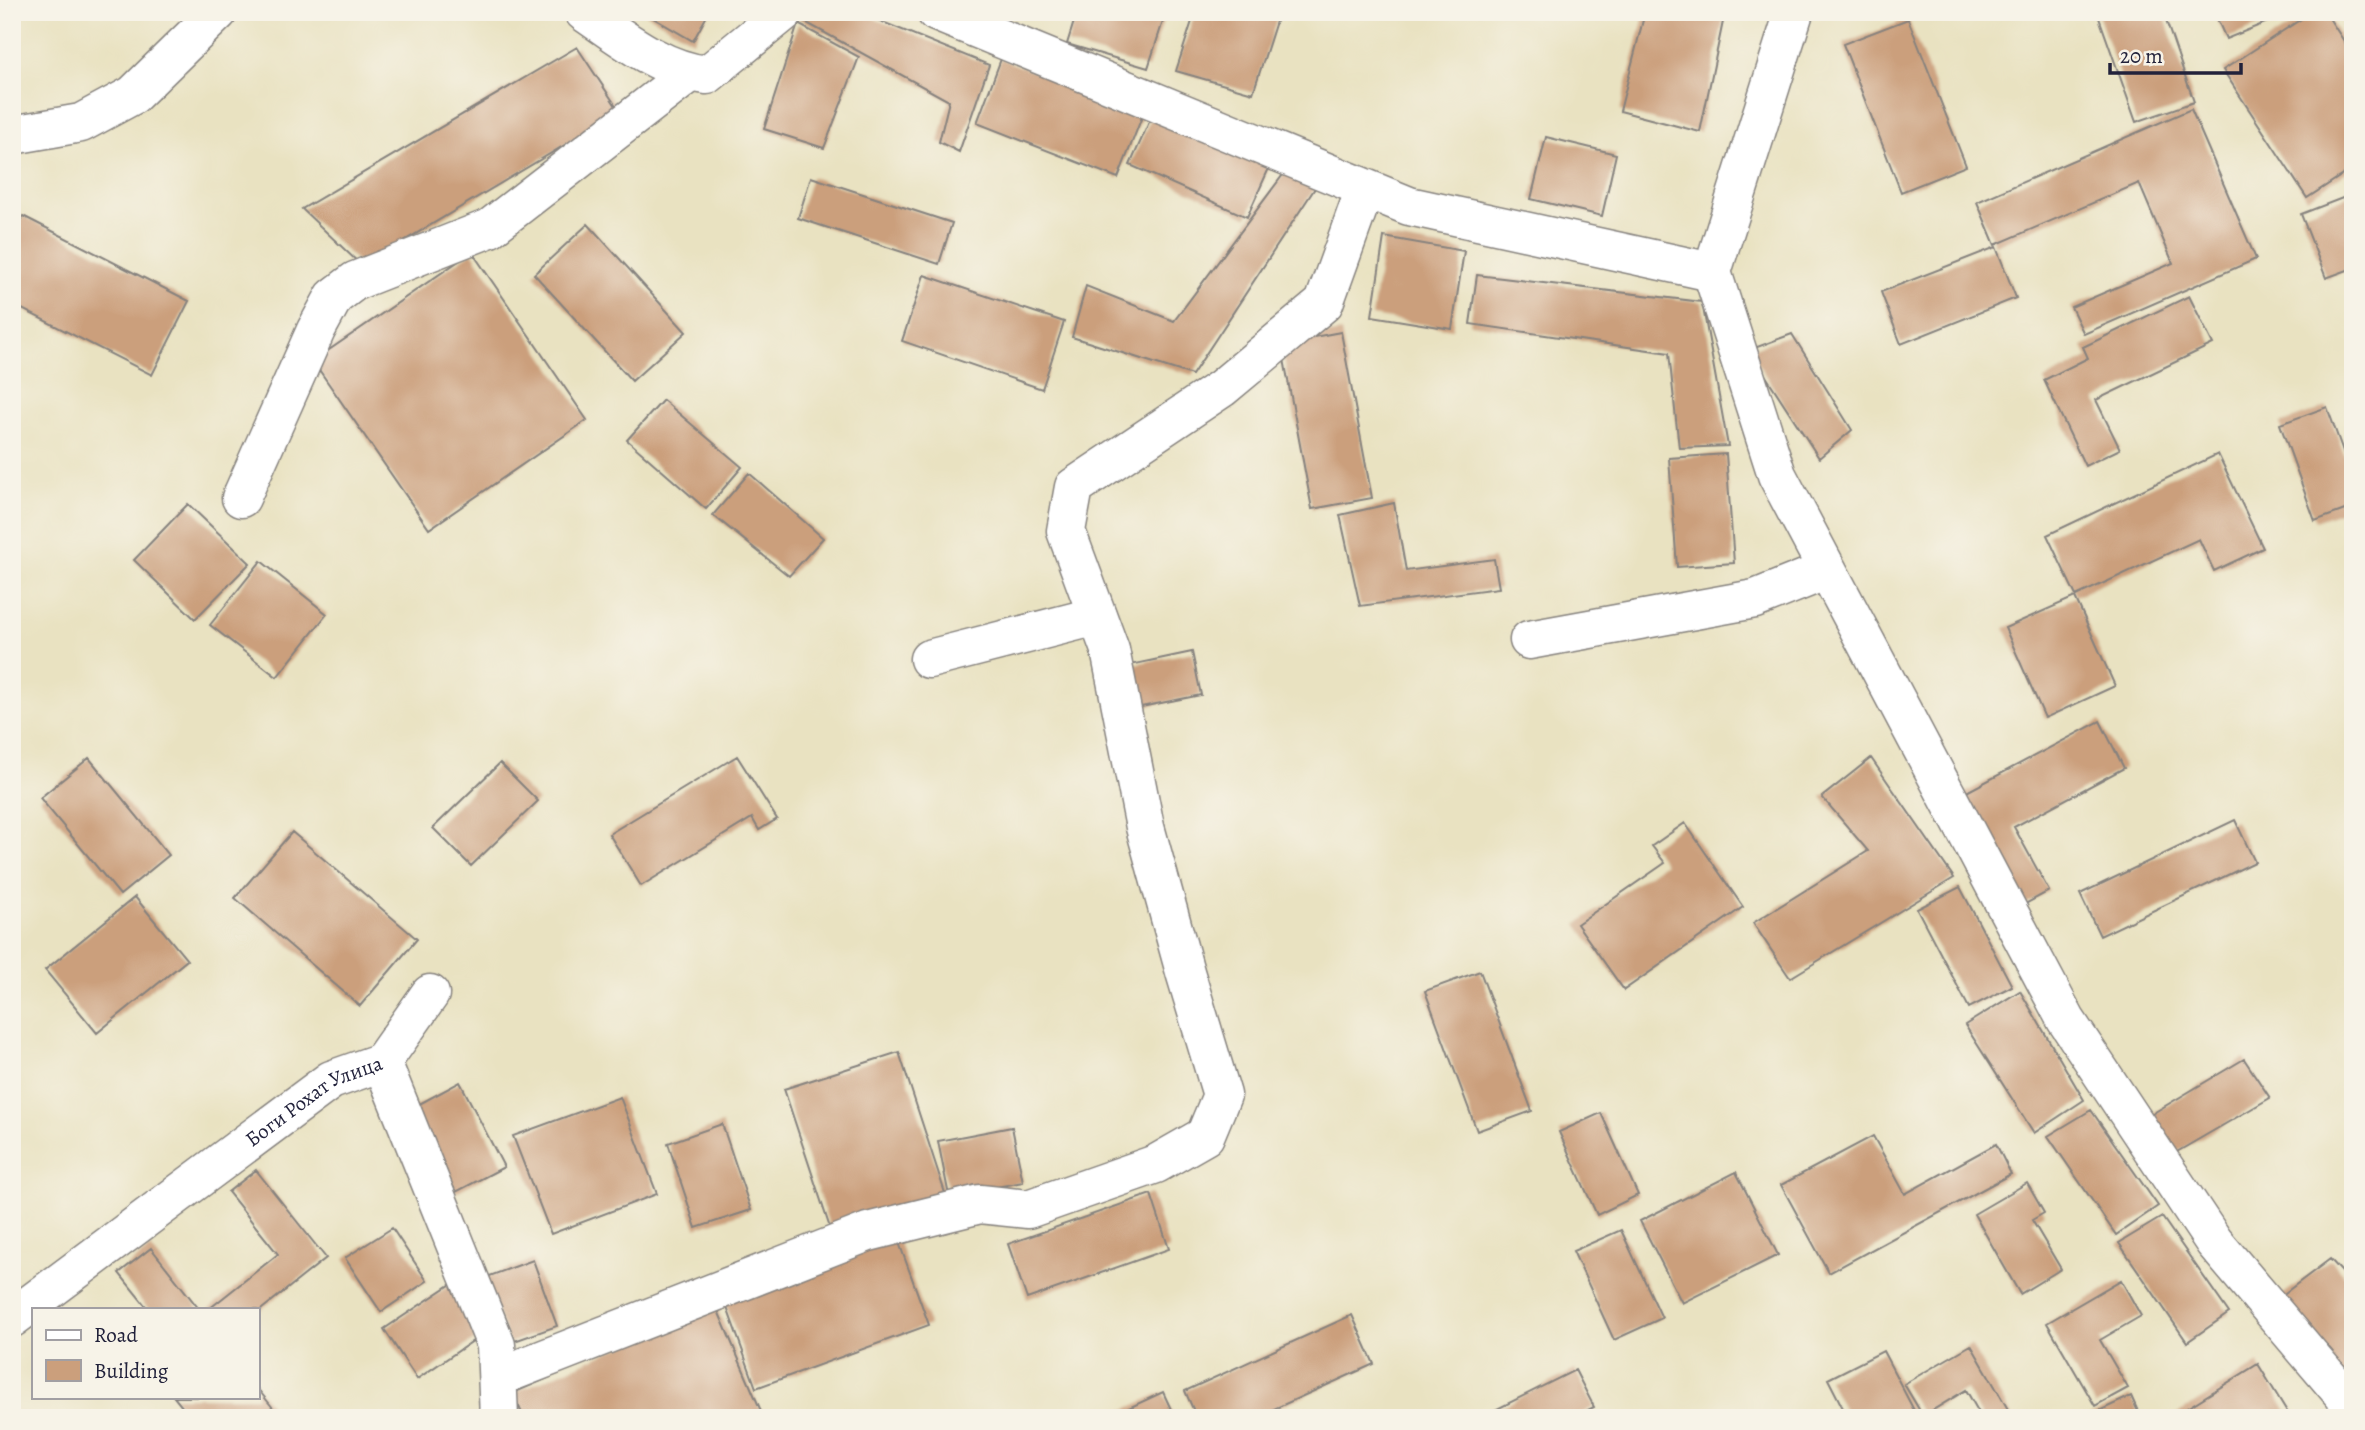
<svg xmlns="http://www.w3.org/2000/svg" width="2365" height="1430" font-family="Alegreya,serif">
	<rect width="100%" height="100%" fill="#f7f3e8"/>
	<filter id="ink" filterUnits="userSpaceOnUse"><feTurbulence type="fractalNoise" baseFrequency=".0143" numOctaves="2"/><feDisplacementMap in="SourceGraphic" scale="14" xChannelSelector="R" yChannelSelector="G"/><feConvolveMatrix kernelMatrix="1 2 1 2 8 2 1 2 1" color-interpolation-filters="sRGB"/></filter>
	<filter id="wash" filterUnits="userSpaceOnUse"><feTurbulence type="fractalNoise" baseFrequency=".00686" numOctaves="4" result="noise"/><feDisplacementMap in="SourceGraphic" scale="28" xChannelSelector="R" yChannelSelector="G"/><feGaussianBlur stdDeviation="1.57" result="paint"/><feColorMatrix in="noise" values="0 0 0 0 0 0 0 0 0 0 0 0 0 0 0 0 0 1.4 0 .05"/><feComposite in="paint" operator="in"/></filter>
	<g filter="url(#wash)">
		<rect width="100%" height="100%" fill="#e9e2c1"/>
		<g id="blocks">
			<path fill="#cb9f7c" d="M643,12H709L693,41Z
				M801,12H858L989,65L959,152L939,142L949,101L796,17Z
				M1077,12H1166L1148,68L1067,44Z
				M1195,12H1279L1253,93L1176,71Z
				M1645,12H1725L1700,132L1620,111Z
				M2097,12H2163L2194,102L2136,122Z
				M2214,12H2292L2226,39Z
				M2312,12H2325L2353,55V168L2307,198L2223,70Z
				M1908,19L1966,166L1901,192L1843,44Z
				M798,24L859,57L824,148L764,129Z
				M577,47L620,112L362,266L302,209Z
				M1001,59L1143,114L1118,178L977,123Z
				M2191,109L2256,259L2084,334L2071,307L2173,263L2139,183L1995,245L1977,202Z
				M1153,113L1270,166L1247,217L1130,165Z
				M1546,137L1616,154L1602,216L1531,199Z
				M1288,168L1319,182L1192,375L1072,337L1086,286L1174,321Z
				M811,177L952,223L939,264L798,218Z
				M2353,194V268L2326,278L2301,214Z
				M23,216L189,301L152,375L12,304V237Z
				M588,224L686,332L632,381L534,274Z
				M1384,237L1464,251L1452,329L1372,316Z
				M1996,247L2016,298L1901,344L1881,292Z
				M472,252L587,420L429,529L313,361Z
				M924,275L1064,322L1042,389L902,341Z
				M1477,275L1702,302L1728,446L1679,448L1669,353L1470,324Z
				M2189,296L2213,344L2096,400L2120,449L2085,466L2044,380L2088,358L2083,347Z
				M1341,332L1372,498L1312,509L1281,343Z
				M1792,334L1852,430L1819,458L1749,350Z
				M663,400L742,467L706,509L627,440Z
				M2327,407L2353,479V507L2315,521L2280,424Z
				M1726,454L1734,563L1677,567L1669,458Z
				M2218,454L2263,548L2214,571L2199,539L2076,596L2047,535Z
				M749,473L823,538L789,576L713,515Z
				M1394,503L1406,571L1494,559L1499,588L1360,606L1340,515Z
				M188,504L250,563L195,619L134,560Z
				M261,561L327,614L277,677L210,625Z
				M2075,597L2115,686L2045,718L2005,628Z
				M1192,652L1201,695L1126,710L1116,668Z
				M2100,721L2124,768L2014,827L2049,891L2018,908L1959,796Z
				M737,756L777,819L759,830L752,818L641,886L609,834Z
				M89,758L169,855L120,895L40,798Z
				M1871,758L1954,878L1790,978L1753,923L1868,851L1822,797Z
				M500,763L538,801L471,866L433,828Z
				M2235,820L2255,862L2100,936L2080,894Z
				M1685,823L1743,907L1624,990L1577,924L1665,863L1652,846Z
				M292,832L417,939L360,1006L235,898Z
				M1960,887L2012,986L1969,1008L1917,909Z
				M135,897L187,960L97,1033L45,970Z
				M1480,971L1532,1111L1477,1131L1425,991Z
				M2020,991L2084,1100L2034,1133L1965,1025Z
				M899,1052L945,1193L831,1231L784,1089Z
				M2244,1059L2270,1098L2175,1153L2150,1115Z
				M460,1082L504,1167L456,1192L412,1108Z
				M620,1097L657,1194L551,1234L513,1136Z
				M2091,1110L2158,1206L2116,1235L2048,1136Z
				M1601,1113L1638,1195L1597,1215L1559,1132Z
				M722,1124L751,1210L696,1228L668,1143Z
				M1012,1127L1023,1182L949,1196L938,1141Z
				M1873,1136L1905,1194L1996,1144L2011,1174L1829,1273L1781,1185Z
				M256,1170L326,1258L257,1313V1309H209L278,1254L228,1192Z
				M1736,1172L1778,1255L1682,1303L1640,1221Z
				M2027,1183L2044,1213L2032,1220L2061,1269L2020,1294L1974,1214Z
				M1151,1194L1169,1249L1027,1299L1008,1244Z
				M2162,1217L2229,1313L2187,1342L2119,1243Z
				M392,1228L427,1281L381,1312L345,1258Z
				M1621,1230L1662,1318L1614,1340L1573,1251Z
				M897,1237L929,1325L756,1388L724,1299Z
				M151,1248L199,1309H148L119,1273Z
				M2330,1259L2353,1284V1297L2348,1302L2353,1307V1400L2273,1302Z
				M533,1260L557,1326L509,1343L484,1278Z
				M2121,1280L2141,1316L2100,1340L2128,1388L2095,1406L2047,1323Z
				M453,1283L486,1332L417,1379L384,1329Z
				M716,1306L764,1418H524L513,1393Z
				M1352,1315L1374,1364L1254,1418H1197L1185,1391Z
				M1971,1345L2013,1418H1982L1966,1390L1923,1416L1904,1384Z
				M1883,1351L1918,1418H1848L1828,1379Z
				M2258,1364L2291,1418H2171Z
				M1575,1370L1594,1407L1572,1418H1496L1493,1411Z
				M257,1388L281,1418H191L174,1397H257Z
				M1163,1392L1175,1418H1123L1120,1412Z
				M2131,1396L2141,1418H2084Z"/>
		</g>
	</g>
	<g filter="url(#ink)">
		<use href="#blocks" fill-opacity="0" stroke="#86827e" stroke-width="2"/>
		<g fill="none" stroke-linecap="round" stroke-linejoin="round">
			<defs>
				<g id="minor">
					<path d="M584,12C622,38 661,70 707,75L784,12"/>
					<path d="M936,12L1409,206L1712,272"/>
					<path d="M1794,12L1712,272L1777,475L2066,1020L2214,1242L2353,1406"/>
					<path d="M12,135L81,123L133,95L218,12"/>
					<path d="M241,498L316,330L334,297L355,281L490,228L690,73"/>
					<path d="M1529,640L1755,599L1827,570"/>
					<path d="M929,659L1097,616"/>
					<path d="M382,1062L430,994"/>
					<path id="s1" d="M12,1318L331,1080L382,1062L496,1345L499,1418"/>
					<path d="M498,1377L868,1232L980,1204L1028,1209L1156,1164L1205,1136L1222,1095L1185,972L1145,827L1110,650L1066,531L1074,487L1222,388L1324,303L1365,189"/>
				</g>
			</defs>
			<use href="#minor" stroke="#86827e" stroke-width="41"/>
			<use href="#minor" stroke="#fff" stroke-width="38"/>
		</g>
	</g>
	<g text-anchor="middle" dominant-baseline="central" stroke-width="7" stroke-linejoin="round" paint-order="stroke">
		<g font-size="21" fill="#22223b" stroke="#f7f3e8">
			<text stroke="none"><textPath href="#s1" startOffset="373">Боги Рохат Улица</textPath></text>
		</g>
	</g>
	<rect width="2365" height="1430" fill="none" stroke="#f7f3e8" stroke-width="42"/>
	<rect x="32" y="1308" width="228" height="91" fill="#f7f3e8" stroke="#a29fa3" stroke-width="2"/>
	<rect x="46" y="1330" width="35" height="10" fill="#ffffff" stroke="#a29fa3" stroke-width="2"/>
	<text x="94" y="1342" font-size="21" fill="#22223b">Road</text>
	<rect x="46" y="1360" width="35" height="21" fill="#cb9f7c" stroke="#a29fa3" stroke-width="2"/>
	<text x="94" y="1378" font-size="21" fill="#22223b">Building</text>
	<path d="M2110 63v10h131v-10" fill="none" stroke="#22223b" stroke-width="3.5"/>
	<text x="2120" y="63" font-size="21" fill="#22223b" stroke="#f7f3e8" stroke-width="5" paint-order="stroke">20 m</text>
</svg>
